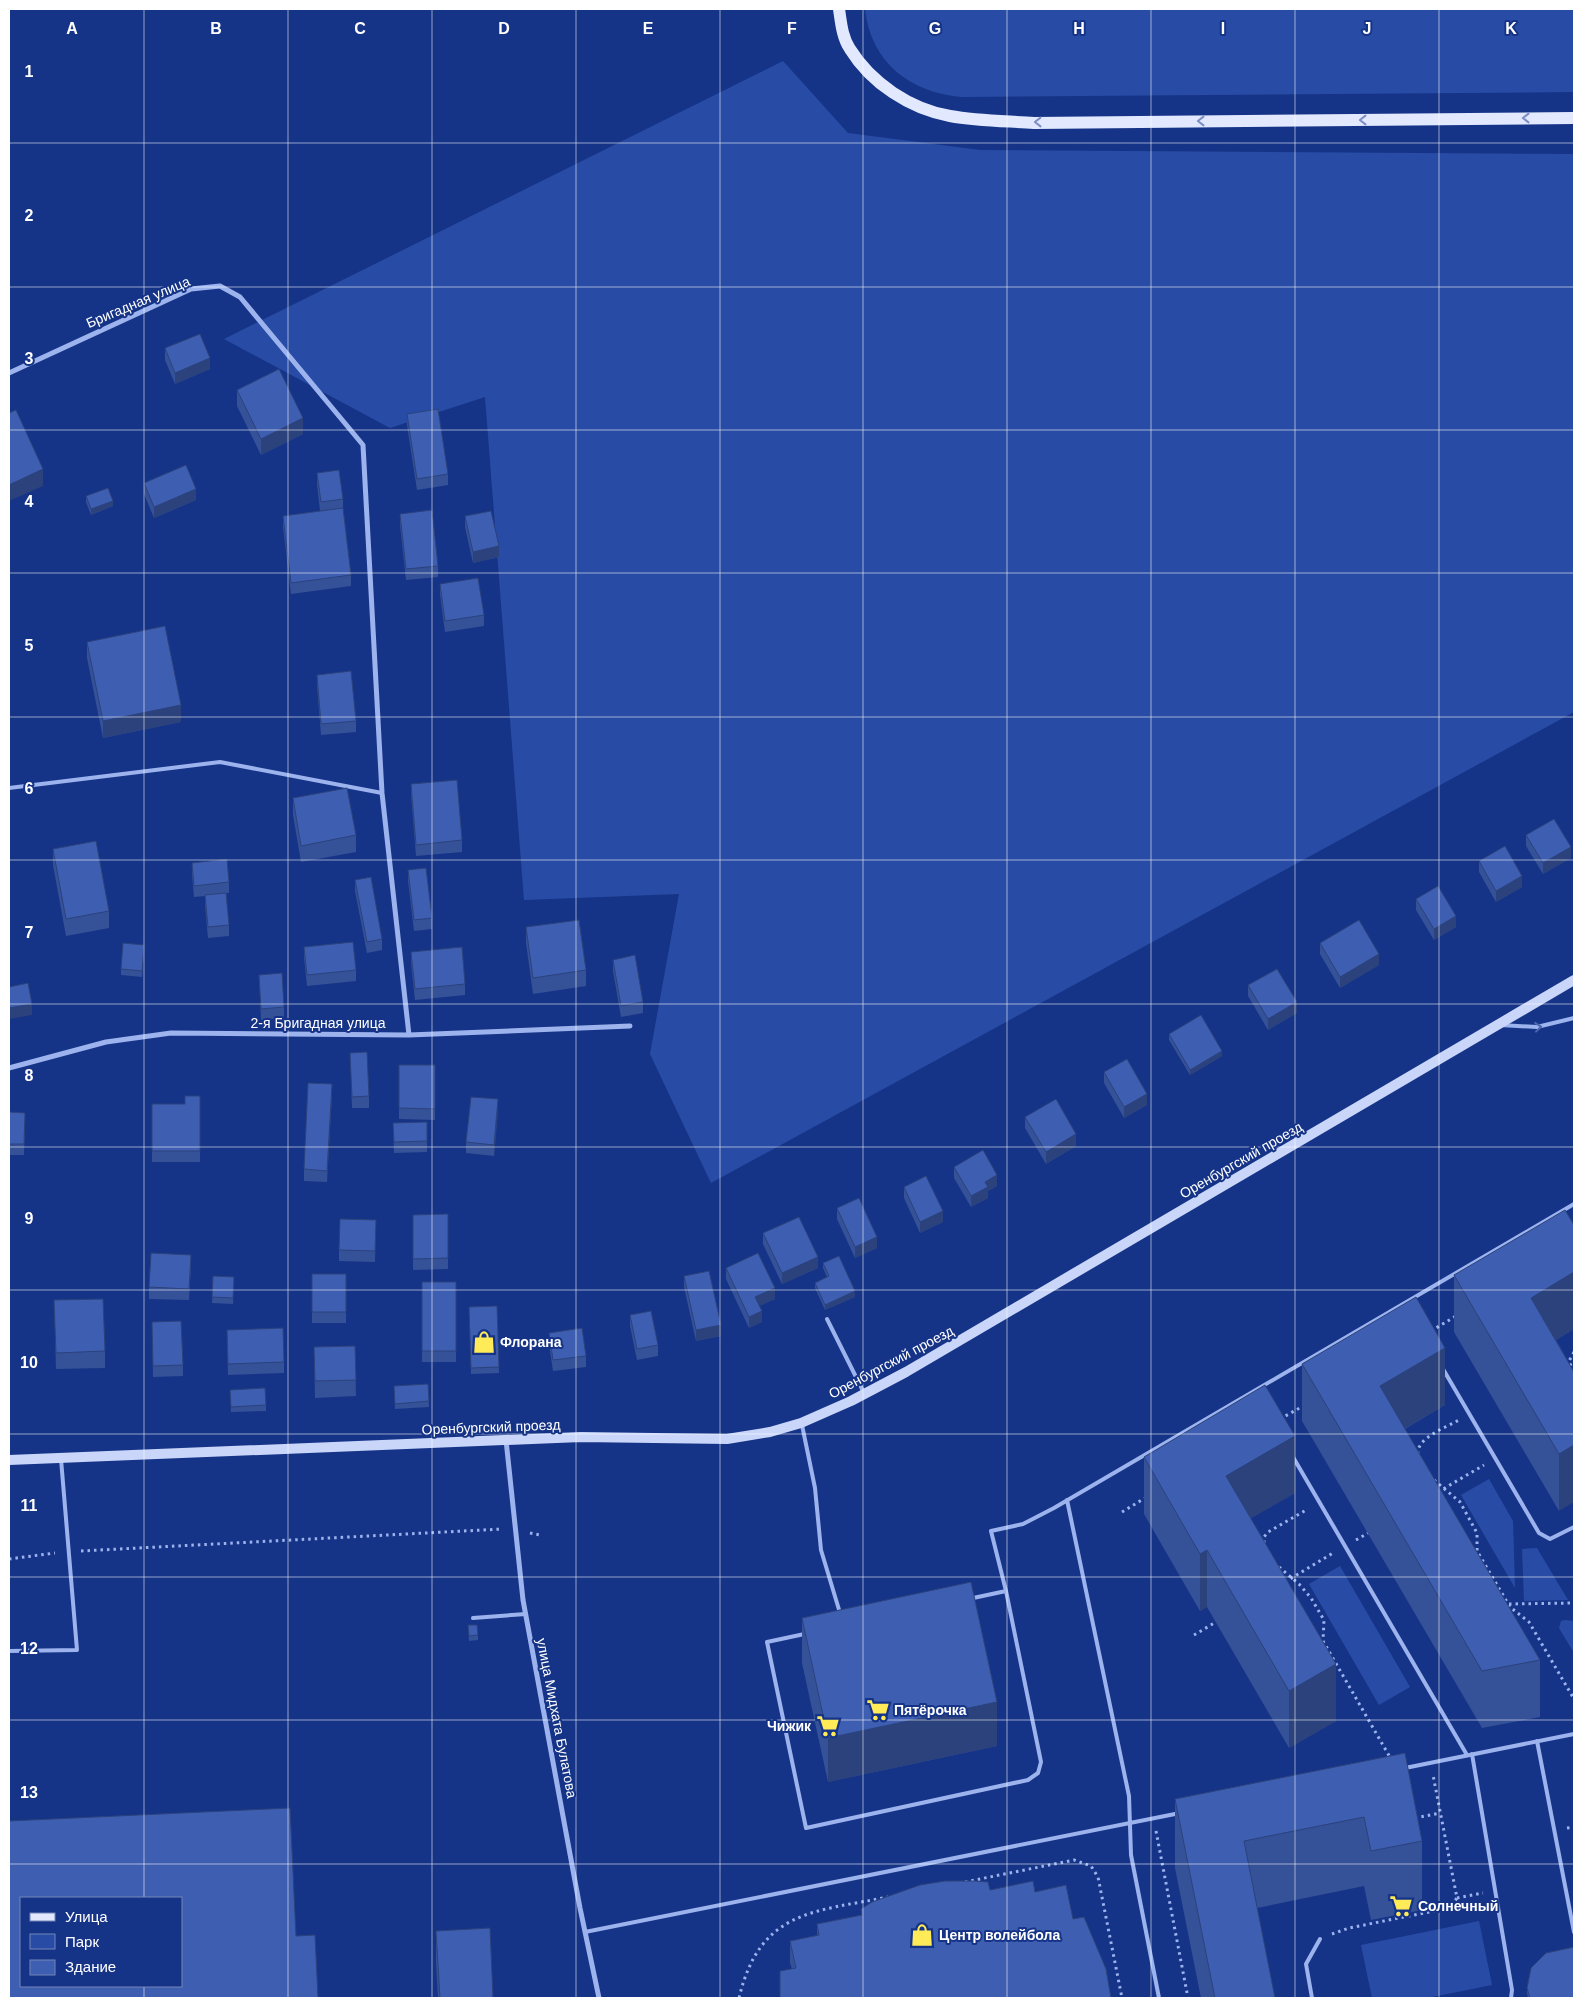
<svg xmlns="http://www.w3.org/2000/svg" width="1583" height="2007" font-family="Helvetica,sans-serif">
	<rect width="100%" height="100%" fill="#163487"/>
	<path fill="#284ca5" d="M865,9H1574V92L961,97C910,92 871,63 865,9Z
		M783,61L848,133L980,150L1574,154V712L711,1183L650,1054L679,894L524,900L485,397L390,428L224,339Z
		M1489,1479L1513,1521L1515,1588L1461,1495Z
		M1537,1548L1568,1600L1524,1601L1522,1549Z
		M1340,1566L1410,1687L1379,1705L1309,1584Z
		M1565,1620L1574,1621V1653L1559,1628L1561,1621Z
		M1479,1921L1492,1985L1427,1998H1372L1361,1945Z"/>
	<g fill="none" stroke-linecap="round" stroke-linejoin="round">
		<path stroke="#9cb3ee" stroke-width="3" stroke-dasharray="2.5 4" stroke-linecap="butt" d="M1431,1331L1456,1316
			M1574,1352L1569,1361L1574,1374
			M1280,1419L1305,1405
			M1418,1454C1416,1438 1447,1427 1459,1420
			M1434,1480L1460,1502L1477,1533V1551L1510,1607L1529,1622L1574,1699
			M1438,1492L1484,1465
			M1122,1512L1145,1498
			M530,1533L540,1535
			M1356,1540L1368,1533
			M1264,1543V1537L1268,1532L1308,1509
			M81,1551L502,1529
			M9,1559L55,1553
			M1279,1567L1299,1584L1311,1598L1324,1620L1323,1641L1391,1759
			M1285,1582L1333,1553
			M1509,1604L1574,1603
			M1194,1635L1216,1622
			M1415,1818L1440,1813
			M1567,1828L1574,1827
			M1156,1831L1188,1998
			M965,1882L1074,1860L1091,1866L1098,1877L1122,1998
			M1457,1898L1483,1893
			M1332,1934L1349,1928L1449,1908L1457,1898L1433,1775
			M739,1998C760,1910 813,1912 888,1897"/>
		<path stroke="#9cb3ee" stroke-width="4" d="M9,788L220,762L382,793
			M1500,1025L1537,1027L1574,1018
			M827,1319L864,1393
			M1443,1369L1539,1533L1550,1539L1574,1527
			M802,1425L815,1488L821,1550L840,1613
			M1293,1457L1467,1755
			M1067,1500L1129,1796L1131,1855L1159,1998
			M1006,1591L1041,1762L1038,1773L1028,1780L806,1828L767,1642Z
			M1006,1591L991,1531L1023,1524L1054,1508L1574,1204
			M473,1618L526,1614
			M9,1651L77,1650L61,1459
			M1537,1741L1574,1932
			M1472,1754L1512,1990L1511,1998
			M1405,1768L1574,1734
			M585,1932L1180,1813
			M1312,1998L1306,1964L1320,1939"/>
		<path stroke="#9cb3ee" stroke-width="5" d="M9,373L191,289L220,286L240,297L363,445L382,793L409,1035
			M9,1068L106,1042L171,1033L409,1035L630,1026
			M506,1440L523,1600L580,1908L599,1998"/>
		<path stroke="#c9d6fa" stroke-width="10" d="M9,1460L581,1437L727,1439L770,1432L801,1423L851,1401L906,1372L1574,980"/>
		<path stroke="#e2e9ff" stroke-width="12" d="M839,9C841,22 842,37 850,49C871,83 910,109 950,116C978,121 1006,121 1034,123L1574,118"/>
	</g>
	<path fill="#355198" d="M165,348L210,369L175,384L165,360Z
		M237,390L303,434L261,455L237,406Z
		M407,414L448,474V485L417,490L407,425Z
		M317,473L343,499V508L351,575V586L291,594L283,527V516L320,511L317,484Z
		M144,483L196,500L154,518L144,494Z
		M86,496L113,506L91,515L86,502Z
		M400,514L438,566V577L406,580L400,525Z
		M465,516L499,557L473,563L465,527Z
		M440,584L484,615V626L445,632L440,595Z
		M87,642L181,722L103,738L87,658Z
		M317,675L356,721V732L321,735L317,686Z
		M411,784L462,840V852L416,856L411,795Z
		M293,798L356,835V852L301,862L293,815Z
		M1526,835L1571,858L1543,874L1526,846Z
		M53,849L109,911V928L66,936L53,865Z
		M1479,861L1522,887L1496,902L1479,872Z
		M192,863L229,882V893H226L229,925V936L208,938L205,906V896L194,897L192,875Z
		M408,870L432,918V929L414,931L408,881Z
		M355,880L382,939V950L367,953L355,891Z
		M1416,899L1456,927L1434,940L1416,910Z
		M526,927L586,970V986L533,994L526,943Z
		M1320,943L1379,965L1340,988L1320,954Z
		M304,947L356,970V981L307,986L304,958Z
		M144,951L142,977L121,975V969Z
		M411,952L465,984V995L415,1000L411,963Z
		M613,960L643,1002V1013L621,1017L613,971Z
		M259,975L284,1007V1018L261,1020Z
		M1248,985L1297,1013L1268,1030L1248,996Z
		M1169,1034L1222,1056L1190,1075L1169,1040Z
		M350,1053L369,1096V1108H352Z
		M399,1065H435V1120L399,1119Z
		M1104,1072L1147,1105L1124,1118L1104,1083Z
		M332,1095L327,1182L304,1181V1169Z
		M200,1096V1162H152V1104H185Z
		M498,1110L494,1156L466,1153V1142Z
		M9,1112L25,1113L24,1155H9Z
		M1025,1117L1076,1146L1046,1164L1025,1128Z
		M393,1123L427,1141V1152L394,1153Z
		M954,1167L997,1186L988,1191V1198L971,1207L954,1178Z
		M904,1187L943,1222L920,1233L904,1198Z
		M837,1208L877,1248L855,1258L837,1219Z
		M448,1214V1269L413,1270V1215Z
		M376,1220L375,1262L339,1261V1250Z
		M1574,1225V1329L1556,1340L1574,1372L1559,1511L1454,1332V1275Z
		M763,1233L818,1268L782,1284L763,1244Z
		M823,1263L855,1297L825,1310L815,1288V1283L827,1277L823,1268Z
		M191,1266L189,1300L149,1299V1287Z
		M726,1268L775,1299L759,1306L762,1322L749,1328L726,1279Z
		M312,1274H346V1323H312Z
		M213,1276L234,1277L233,1304L212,1303Z
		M684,1276L721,1336L696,1341L684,1287Z
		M422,1282H456V1362H422Z
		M54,1300L105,1351V1368L56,1369Z
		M497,1306L499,1373L471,1374L469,1307Z
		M630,1315L658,1345V1356L637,1360L630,1326Z
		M152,1322L183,1365V1376L153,1377Z
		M549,1333L586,1356V1367L553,1371L549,1344Z
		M227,1341L284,1362V1373L228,1375Z
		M355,1346L356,1396L315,1398L314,1347Z
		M1302,1364L1445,1405L1405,1429L1540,1660V1717L1482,1728L1302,1421Z
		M428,1384L429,1407L395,1409L394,1386Z
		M230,1395L266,1405V1411L231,1412Z
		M1144,1457L1295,1493L1251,1518L1336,1721L1289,1748L1207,1607L1200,1611L1144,1514Z
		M802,1618L997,1746L828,1782L802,1663Z
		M468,1625L478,1635V1640L469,1641Z
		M1405,1753L1422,1841V1910L1371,1920L1364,1886L1257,1908L1275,1998H1201L1175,1868V1799Z
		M990,1890L1035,1892L792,1969L790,1963V1941L817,1936V1924L861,1915V1909Z
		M436,1931L493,1998H438L436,1962Z
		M1527,1988L1574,1998H1528L1527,1993Z"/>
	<path fill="#2b427c" d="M210,358V369L175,384V373Z
		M303,418V434L261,455V439Z
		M43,469V486L9,501V485Z
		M196,489V500L154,518V507Z
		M113,501V506L91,515V509Z
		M499,546V557L473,563V552Z
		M181,705V722L103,738V721Z
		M1571,847V858L1543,874V863Z
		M1522,876V887L1496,902V891Z
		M1456,916V927L1434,940V929Z
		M1379,954V965L1340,988V977Z
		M1297,1002V1013L1268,1030V1019Z
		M32,1004V1015L9,1019V1008Z
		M1222,1051V1056L1190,1075V1070Z
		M332,1084V1095L327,1182V1171Z
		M1147,1094V1105L1124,1118V1107Z
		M498,1099V1110L494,1156V1145Z
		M1076,1134V1146L1046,1164V1152Z
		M997,1175V1186L988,1191V1198L971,1207V1196L985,1182Z
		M943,1211V1222L920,1233V1222Z
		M877,1237V1248L855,1258V1247Z
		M818,1257V1268L782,1284V1273Z
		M1574,1272V1329L1531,1355V1298Z
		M775,1288V1299L755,1308V1297Z
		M855,1291V1297L825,1310V1305Z
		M762,1311V1322L749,1328V1317Z
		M721,1325V1336L696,1341V1330Z
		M1445,1348V1405L1380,1443V1386Z
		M1295,1436V1493L1226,1533V1476Z
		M1574,1445V1502L1559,1511V1454Z
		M1207,1550V1607L1200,1611V1554Z
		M1336,1664V1721L1289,1748V1691Z
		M997,1702V1746L828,1782V1738Z"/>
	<path fill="#3e5eb1" stroke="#2b427c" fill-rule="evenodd" d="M200,334L210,358L175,373L165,348Z
		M279,369L303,418L261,439L237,390Z
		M438,409L448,474L417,479L407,414Z
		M16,410L43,469L9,485V413Z
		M186,465L196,489L154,507L144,483Z
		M339,470L343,499L321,502L317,473Z
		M108,488L113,501L91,509L86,496Z
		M343,508L351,575L291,583L283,516Z
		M432,510L438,566L406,569L400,514Z
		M491,511L499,546L473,552L465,516Z
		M478,578L484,615L445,621L440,584Z
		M165,626L181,705L103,721L87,642Z
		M351,671L356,721L321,724L317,675Z
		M457,780L462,840L416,845L411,784Z
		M347,788L356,835L301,846L293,798Z
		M1554,819L1571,847L1543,863L1526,835Z
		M96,841L109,911L66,919L53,849Z
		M1505,846L1522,876L1496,891L1479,861Z
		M227,859L229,882L194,886L192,863Z
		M426,868L432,918L414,920L408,870Z
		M371,877L382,939L367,942L355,880Z
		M1438,886L1456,916L1434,929L1416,899Z
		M226,893L229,925L208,927L205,895Z
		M579,920L586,970L533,978L526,927Z
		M1359,920L1379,954L1340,977L1320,943Z
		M353,942L356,970L307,975L304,947Z
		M123,943L144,945L142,971L121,969Z
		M462,947L465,984L415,989L411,952Z
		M635,955L643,1002L621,1006L613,960Z
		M1277,969L1297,1002L1268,1019L1248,985Z
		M282,973L284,1007L261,1009L259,975Z
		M28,983L32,1004L9,1008V987Z
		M1201,1015L1222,1051L1190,1070L1169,1034Z
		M367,1052L369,1096L352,1097L350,1053Z
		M1127,1059L1147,1094L1124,1107L1104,1072Z
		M399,1065H435V1109L399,1108Z
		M308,1083L332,1084L327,1171L304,1169Z
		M185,1096H200V1151H152V1104H185Z
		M471,1097L498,1099L494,1145L466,1142Z
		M1056,1099L1076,1134L1046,1152L1025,1117Z
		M9,1112L25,1113L24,1144H9Z
		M427,1122V1141L394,1142L393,1123Z
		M983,1150L997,1175L985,1182L988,1187L971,1196L954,1167Z
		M926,1176L943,1211L920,1222L904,1187Z
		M859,1198L877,1237L855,1247L837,1208Z
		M1565,1210L1574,1225V1272L1531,1298L1574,1372V1445L1559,1454L1454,1275Z
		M448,1214V1258L413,1259V1215Z
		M799,1217L818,1257L782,1273L763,1233Z
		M340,1219L376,1220L375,1251L339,1250Z
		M151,1253L191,1255L189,1289L149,1287Z
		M758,1253L775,1288L755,1297L762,1311L749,1317L726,1268Z
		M839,1256L855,1291L825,1305L815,1283L829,1276L823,1263Z
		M709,1271L721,1325L696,1330L684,1276Z
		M312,1274H346V1312H312Z
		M213,1276L234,1277L233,1298L212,1297Z
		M422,1282H456V1351H422Z
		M1416,1297L1445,1348L1380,1386L1540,1660L1482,1671L1302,1364Z
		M103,1299L105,1351L56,1353L54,1300Z
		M497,1306L499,1367L471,1368L469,1307Z
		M651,1311L658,1345L637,1349L630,1315Z
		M181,1321L183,1365L153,1366L152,1322Z
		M283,1328L284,1362L228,1364L227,1330Z
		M582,1328L586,1356L553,1360L549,1333Z
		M355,1346L356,1380L315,1381L314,1347Z
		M428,1384L429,1401L395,1404L394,1386Z
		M1265,1385L1295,1436L1226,1476L1336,1664L1289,1691L1207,1550L1200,1554L1144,1457Z
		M265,1388L266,1405L231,1407L230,1390Z
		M971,1582L997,1702L828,1738L802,1618Z
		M468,1625H477L478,1635L469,1636Z
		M1405,1753L1422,1841L1371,1851L1364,1817L1244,1841L1275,1998H1215L1175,1799Z
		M290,1808L296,1936L315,1935L318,1998H9V1821ZM21,1898H181V1986H21Z
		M945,1881H975L988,1882L990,1890L1033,1881L1035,1892L1066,1885L1073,1919L1084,1917L1106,1969L1111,1998H780V1971L796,1968L790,1941L819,1935L817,1924L862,1915L861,1909L872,1902L920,1885Z
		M490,1928L493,1998H440L436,1931Z
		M1574,1947V1998H1530L1527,1988L1531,1968L1546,1953Z"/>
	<defs><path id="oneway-chevron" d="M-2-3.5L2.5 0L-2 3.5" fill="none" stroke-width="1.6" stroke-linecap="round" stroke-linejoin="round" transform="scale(1.25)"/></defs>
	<g stroke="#7c8ec3">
		<use href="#oneway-chevron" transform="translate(1526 118) rotate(180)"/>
		<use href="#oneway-chevron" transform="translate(1363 120) rotate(180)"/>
		<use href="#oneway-chevron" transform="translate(1201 121) rotate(180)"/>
		<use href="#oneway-chevron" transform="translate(1038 122) rotate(-180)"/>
	</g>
	<use stroke="#4c67b0" href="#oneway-chevron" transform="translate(1538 1027) rotate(-6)"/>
	<path fill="none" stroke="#fff" stroke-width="1" stroke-opacity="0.55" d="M144,9V1898M288,9V1998M432,9V1998M576,9V1998M720,9V1998M863,9V1998M1007,9V1998M1151,9V1998M1295,9V1998M1439,9V1998M9,143H1574M9,287H1574M9,430H1574M9,573H1574M9,717H1574M9,860H1574M9,1004H1574M9,1147H1574M9,1290H1574M9,1434H1574M9,1577H1574M9,1720H1574M9,1864H1574M144,1986V1998"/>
	<defs>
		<symbol id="shop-bare" viewBox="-9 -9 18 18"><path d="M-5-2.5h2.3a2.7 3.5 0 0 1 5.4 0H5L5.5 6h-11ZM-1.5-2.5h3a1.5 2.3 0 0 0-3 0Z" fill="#ffeb58" stroke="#163487" stroke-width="2.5" paint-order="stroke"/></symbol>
		<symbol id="supermarket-bare" viewBox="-9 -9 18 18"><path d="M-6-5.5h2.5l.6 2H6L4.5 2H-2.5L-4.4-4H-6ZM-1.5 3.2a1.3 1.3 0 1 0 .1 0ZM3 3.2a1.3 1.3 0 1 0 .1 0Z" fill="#ffeb58" stroke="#163487" stroke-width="2.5" paint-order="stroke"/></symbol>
	</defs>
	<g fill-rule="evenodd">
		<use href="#shop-bare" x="468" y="1326" width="32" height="32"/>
		<use href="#supermarket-bare" x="862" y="1694" width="32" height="32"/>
		<use href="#supermarket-bare" x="812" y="1710" width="32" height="32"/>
		<use href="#supermarket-bare" x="1385" y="1890" width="32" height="32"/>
		<use href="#shop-bare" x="906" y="1919" width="32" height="32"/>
	</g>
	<g text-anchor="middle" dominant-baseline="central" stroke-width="4" stroke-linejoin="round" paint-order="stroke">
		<g font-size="14" fill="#fff" stroke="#163487">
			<text transform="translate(138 302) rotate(-23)">Бригадная улица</text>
			<text x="318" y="1023">2-я Бригадная улица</text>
			<text transform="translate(1241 1160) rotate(-30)">Оренбургский проезд</text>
			<text transform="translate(891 1362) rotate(-28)">Оренбургский проезд</text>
			<text transform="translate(491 1427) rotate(-2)">Оренбургский проезд</text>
			<text transform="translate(557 1718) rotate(79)">улица Мидхата Булатова</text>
		</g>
		<g font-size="14" font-weight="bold" fill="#fff" stroke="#163487" text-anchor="start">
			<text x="500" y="1342">Флорана</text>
			<text x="894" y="1710">Пятёрочка</text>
			<text x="811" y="1726" text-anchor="end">Чижик</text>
			<text x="1418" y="1906">Солнечный</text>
			<text x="939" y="1935">Центр волейбола</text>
		</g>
	</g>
	<g font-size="16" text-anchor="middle" font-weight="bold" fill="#fff" stroke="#163487" stroke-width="4" stroke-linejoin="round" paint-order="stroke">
		<text x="72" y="34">A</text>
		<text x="216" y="34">B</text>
		<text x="360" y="34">C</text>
		<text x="504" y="34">D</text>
		<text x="648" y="34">E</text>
		<text x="792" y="34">F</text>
		<text x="935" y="34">G</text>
		<text x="1079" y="34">H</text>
		<text x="1223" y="34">I</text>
		<text x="1367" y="34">J</text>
		<text x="1511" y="34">K</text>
		<text x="29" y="77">1</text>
		<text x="29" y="221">2</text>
		<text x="29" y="364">3</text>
		<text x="29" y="507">4</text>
		<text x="29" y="651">5</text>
		<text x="29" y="794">6</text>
		<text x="29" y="938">7</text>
		<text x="29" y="1081">8</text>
		<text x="29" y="1224">9</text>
		<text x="29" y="1368">10</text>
		<text x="29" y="1511">11</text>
		<text x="29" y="1654">12</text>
		<text x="29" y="1798">13</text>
	</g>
	<rect width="1583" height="2007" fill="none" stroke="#ffffff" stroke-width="20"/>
	<rect x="20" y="1897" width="162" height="90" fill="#163487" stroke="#7385b7"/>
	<rect x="30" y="1913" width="25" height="8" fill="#e2e9ff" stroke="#7385b7"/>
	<text x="65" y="1922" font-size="15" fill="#ffffff">Улица</text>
	<rect x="30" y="1934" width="25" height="15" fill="#284ca5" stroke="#7385b7"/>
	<text x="65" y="1947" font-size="15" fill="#ffffff">Парк</text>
	<rect x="30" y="1960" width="25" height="15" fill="#3e5eb1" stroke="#7385b7"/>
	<text x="65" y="1972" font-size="15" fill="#ffffff">Здание</text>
</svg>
